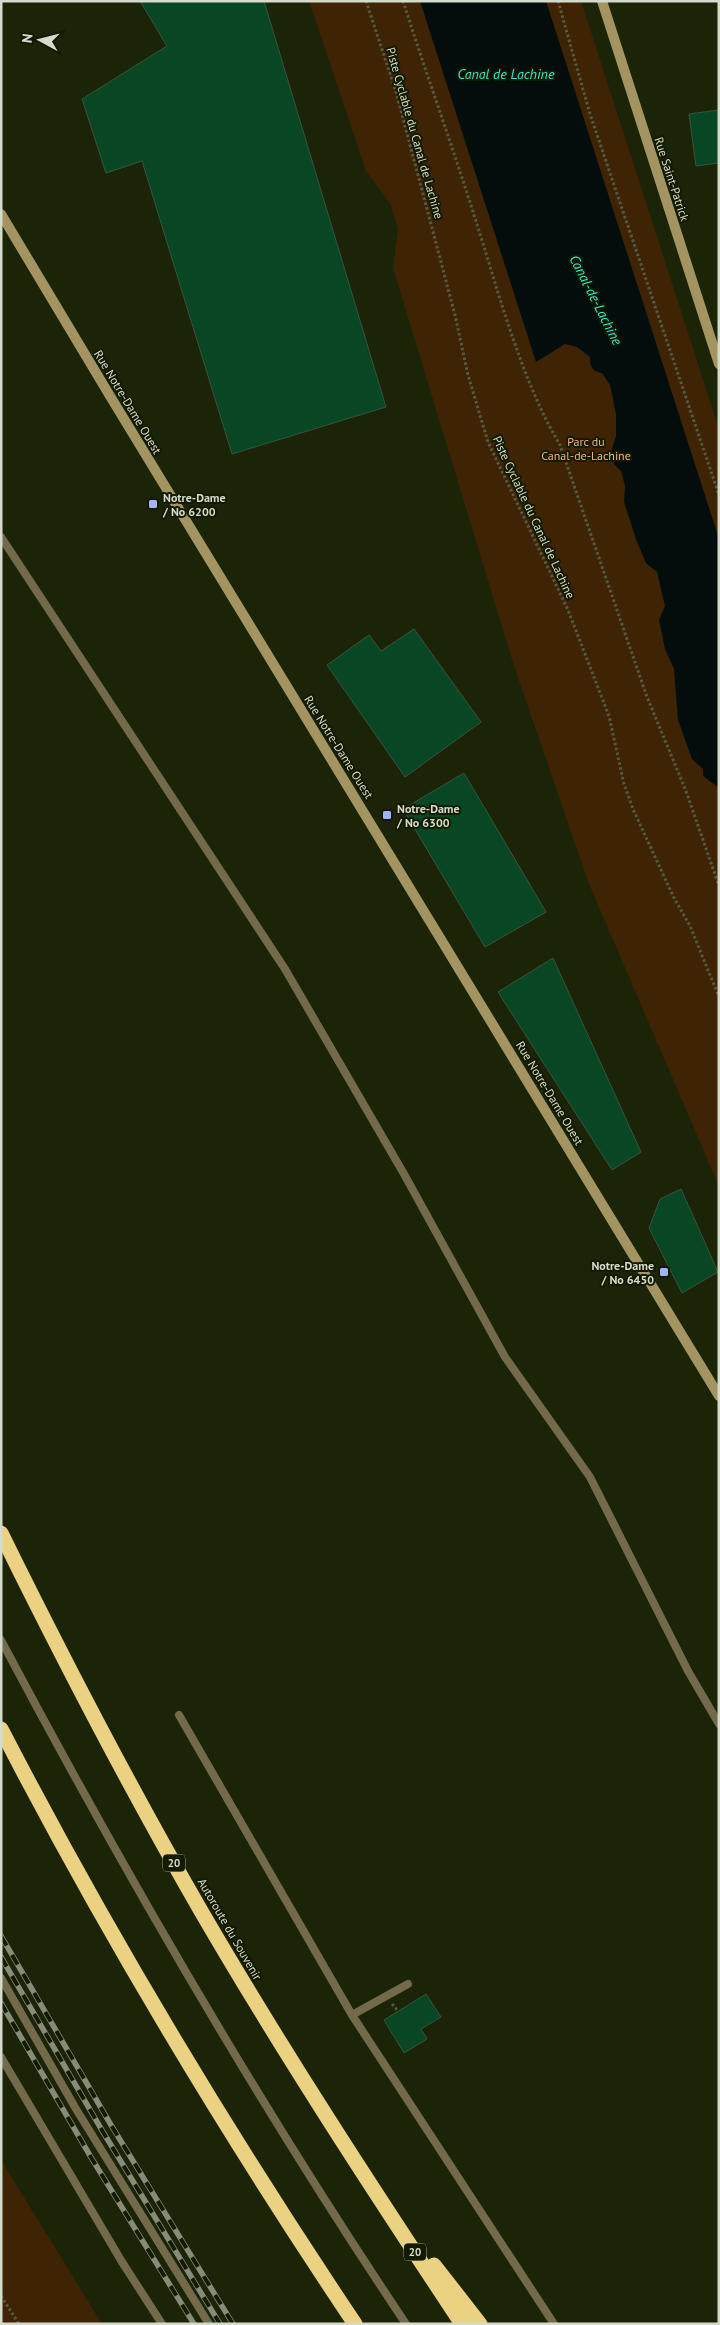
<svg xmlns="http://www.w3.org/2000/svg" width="720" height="2325" font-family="'PT Sans',sans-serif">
	<rect width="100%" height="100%" fill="#1c2408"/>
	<path fill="#3f2305" d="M309,1H581L719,429V1186L589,884L514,666L393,268L398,229L390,203L366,171Z
		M1,2160L102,2324H1Z"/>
	<path fill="#030e0c" d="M420,1H546L719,539V788L703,776V769L692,759L678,720L674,669L665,649L659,620L665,606L657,572L646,563L637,542L624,502L625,486L621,471L614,464L612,448L616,437V414L610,385L602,373C592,371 590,367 590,357L577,347L565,344L536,362Z"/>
	<path fill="#094624" stroke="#385440" d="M140,1H264L386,407L232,454L142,161L106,173L82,99L167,46Z
		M719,110V163L696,166L689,114Z
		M414,629L481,722L405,777L327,665L369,635L381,651Z
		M464,773L546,912L485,947L403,809Z
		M553,958L641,1152L612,1170L498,992Z
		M681,1189L718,1272L682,1293L649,1228L660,1199Z
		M426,1994L441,2017L421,2029L427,2039L404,2053L384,2020Z"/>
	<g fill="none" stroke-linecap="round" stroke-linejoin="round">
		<path stroke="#555c44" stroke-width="3" stroke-dasharray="2.5 2.5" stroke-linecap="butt" d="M366,1L396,92L455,315L468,375L488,442L568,610L609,716L624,784L633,809L673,896L690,926L719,997
			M403,1C426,73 452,145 475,218C498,290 521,380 560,445L647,697L686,791L719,886
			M558,1L590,114L719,495
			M392,2004L398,2011
			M1,2296L19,2324"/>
		<path stroke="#736a4b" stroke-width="8" d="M1,537L285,969L404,1174L505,1357L590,1477L688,1671L719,1724
			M1,1640C125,1874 258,2103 406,2324
			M179,1715L352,2015L554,2324
			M1,1978L76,2109L209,2324
			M352,2015L408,1984
			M1,2057L122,2262L162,2324"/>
		<path stroke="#a49462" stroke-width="10" d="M602,1L719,364
			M1,214L110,396L719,1396"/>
		<path stroke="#ebd282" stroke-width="15" d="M1,1533C64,1661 130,1788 201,1911C283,2052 372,2188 462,2324
			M1,1729C107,1934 227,2133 355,2324
			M434,2265L480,2324"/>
		<defs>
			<path id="rail" d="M1,1936L111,2125L233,2324
				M1,1957L103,2132L220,2324
				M1,2003L92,2159L194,2324"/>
		</defs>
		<use href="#rail" stroke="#868c77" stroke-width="5.5"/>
		<use href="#rail" stroke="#131a01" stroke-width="4" stroke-dasharray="11" stroke-linecap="butt"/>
	</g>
	<g fill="#a2b2fd" stroke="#131a01" stroke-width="2">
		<rect x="148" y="499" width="10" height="10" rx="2.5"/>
		<rect x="382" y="810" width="10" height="10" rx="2.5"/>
		<rect x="659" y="1267" width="10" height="10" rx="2.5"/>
	</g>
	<g text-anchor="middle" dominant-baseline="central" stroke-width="4" stroke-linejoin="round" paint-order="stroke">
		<g fill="#131a01" stroke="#9ba18e" stroke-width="1">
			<rect x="163" y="1854.5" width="22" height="17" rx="4"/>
			<rect x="404" y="2243.5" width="22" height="17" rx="4"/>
		</g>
		<g font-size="11" font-weight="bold" fill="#d5dbca">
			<text x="174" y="1863">20</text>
			<text x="415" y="2252">20</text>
		</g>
		<g font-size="12" fill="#d5dbca" stroke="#131a01">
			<text transform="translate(415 133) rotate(74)">Piste Cyclable du Canal de Lachine</text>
			<text transform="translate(672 179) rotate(72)">Rue Saint-Patrick</text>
			<text transform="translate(128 402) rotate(59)">Rue Notre-Dame Ouest</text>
			<text transform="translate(534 517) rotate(65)">Piste Cyclable du Canal de Lachine</text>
			<text transform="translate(339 747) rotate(58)">Rue Notre-Dame Ouest</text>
			<text transform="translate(550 1093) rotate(59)">Rue Notre-Dame Ouest</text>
			<text transform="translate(230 1929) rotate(60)">Autoroute du Souvenir</text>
		</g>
		<g font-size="12" fill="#f7b67b" stroke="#131a01">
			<text x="586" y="441">Parc du<tspan x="586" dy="14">Canal-de-Lachine</tspan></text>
		</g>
		<g font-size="12" font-weight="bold" fill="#d5dbca" stroke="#131a01" text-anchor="start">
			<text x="163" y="497">Notre-Dame<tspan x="163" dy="14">/ No 6200</tspan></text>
			<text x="397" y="808">Notre-Dame<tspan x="397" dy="14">/ No 6300</tspan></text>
			<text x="654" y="1265" text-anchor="end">Notre-Dame<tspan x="654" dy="14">/ No 6450</tspan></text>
		</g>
		<g font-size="14" font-style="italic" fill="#3ce1ce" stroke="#131a01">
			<text x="506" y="74">Canal de Lachine</text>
			<text transform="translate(596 300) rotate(63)">Canal-de-Lachine</text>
		</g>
	</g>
	<rect width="720" height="2325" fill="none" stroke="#d5dbca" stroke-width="5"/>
	<g transform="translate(40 40) rotate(277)" stroke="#131a01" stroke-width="4" paint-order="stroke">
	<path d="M0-4L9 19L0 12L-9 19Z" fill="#d5dbca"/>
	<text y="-8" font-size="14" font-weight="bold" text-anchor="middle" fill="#d5dbca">N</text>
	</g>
</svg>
